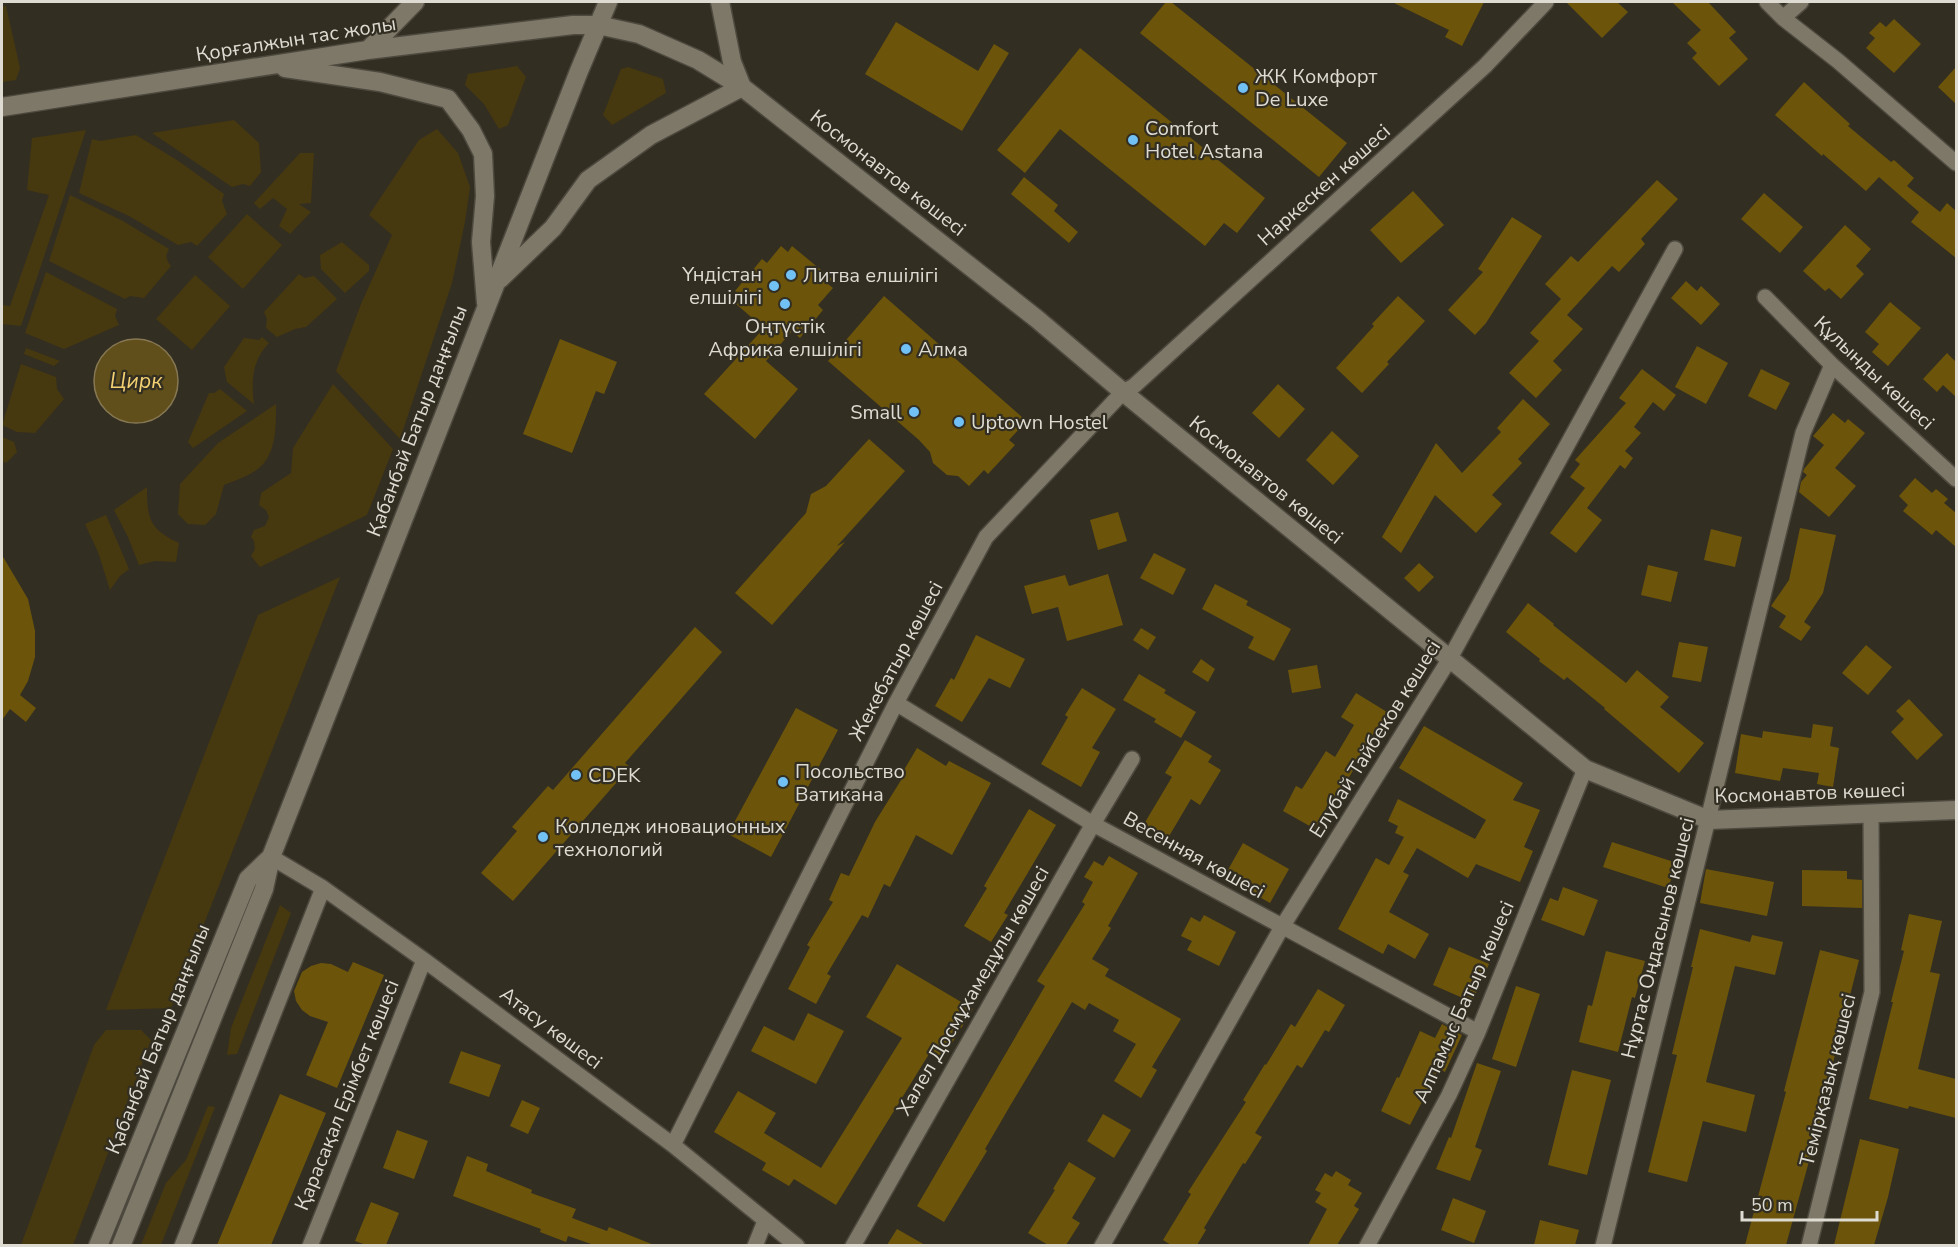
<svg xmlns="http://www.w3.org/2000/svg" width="1958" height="1247" font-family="'Nunito Sans',sans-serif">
	<rect width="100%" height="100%" fill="#332e22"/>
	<path fill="#46380f" d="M6,6L20,68L16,80L2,82V7Z
		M517,66L526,77L508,125L499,129L484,104L465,85L468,74Z
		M628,67L663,79L666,93L612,125L603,115L621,69Z
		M234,120L259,143L261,172L250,186L243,184L232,187L152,133Z
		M437,129L458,153L470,187L465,222L452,283L400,439L336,371L361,304L392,235L369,215L419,140Z
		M86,130L21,326L2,324V305L10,306L49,195L27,190L32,138Z
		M136,135L180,162L224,194L222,201L227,214L197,246L191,242L178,245L129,216L79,193L92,139L100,141Z
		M300,153H314L311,203L299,204L311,212L290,234L279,226L287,209L273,198L260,209L254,203Z
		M70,195L123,221L169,249C165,256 166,260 171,266L144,298L130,296L125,299L49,261Z
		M247,214L282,245L243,289L208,257Z
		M342,242L369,265V271L345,293L321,269L320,255Z
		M46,272L117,309L115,316L119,325L64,349L25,333Z
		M299,274L305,278L314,276L337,299L306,327L295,329L277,337L266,328L267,319L264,312Z
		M195,275L230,306L192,350L156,319Z
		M262,337L269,343C252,361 251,380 254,404L227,382L224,367L244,338L259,340Z
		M26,348L60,361L54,366L24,354Z
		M21,364L56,377L57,389L64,399L35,433L17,432L2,425Z
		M333,384L393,449L367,515L260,567L251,556L255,549L254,541L251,537L254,530L265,526L269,517L266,510L259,505L261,493L291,473L293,448Z
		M220,389L247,411L193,448L188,442L209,393H214Z
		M276,404C276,426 277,457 255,471C246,477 234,481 224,485L216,514L205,525L188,524L178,514L180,484L218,443Z
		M2,437L14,442L17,452L6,463L2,461Z
		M147,487C147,518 149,529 179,543L176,562L155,561L139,565L128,537L114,510Z
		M106,515L129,569L120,576L110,590L98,552L85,524Z
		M340,577L171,1008L106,1010L258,615Z
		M280,905L291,913L237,1054L227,1055L231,1028Z
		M106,1030H141L151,1040L73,1245H21L94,1045Z
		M208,1106L215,1107L161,1245H141L166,1183L186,1160Z"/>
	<path fill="#604e1b" stroke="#867852" stroke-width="1.5" d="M94 381a42 42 0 1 1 84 0a42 42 0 1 1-84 0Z"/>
	<path fill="#6c550a" d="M1166,2H1171L1347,143L1319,177L1140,33Z
		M1392,2H1484L1462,46L1445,37L1449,30Z
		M1566,2H1617L1628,12L1602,38Z
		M1672,2H1708L1736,32L1729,38L1748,59L1719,86L1692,58L1697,53L1687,43L1701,30Z
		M1894,19L1921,44L1894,73L1866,48L1875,38L1869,33L1880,22L1886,27Z
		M896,22L978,71L994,44L1009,53L962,131L865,74Z
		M1080,48L1265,198L1237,233L1224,223L1205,246L1060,129L1025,173L997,150Z
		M1956,67V104L1938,87Z
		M1804,82L1850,124L1848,126L1891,162L1894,160L1914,178L1907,186L1940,212L1947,203L1956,211V258L1911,222L1919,212L1879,177L1866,191L1823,154L1822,156L1775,115Z
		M1024,177L1058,205L1054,211L1078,232L1069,243L1011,194Z
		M1657,180L1678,199L1641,239L1645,244L1619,272L1612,266L1567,315L1583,329L1553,361L1562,370L1536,398L1509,373L1539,341L1530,333L1561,299L1545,284L1571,256L1578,262Z
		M1413,191L1444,225L1401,263L1370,230Z
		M1764,193L1803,227L1780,253L1741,219Z
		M1512,217L1542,236L1486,323L1475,335L1448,310L1483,272L1478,269Z
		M1845,225L1871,249L1856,266L1864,274L1841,299L1829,288L1825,291L1803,271Z
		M781,246L788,252L792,246L832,279L828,284L833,288L818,305L823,310L800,338L792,331L766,361L798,389L755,439L704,394L764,328L736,304L742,297L735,291L762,259L767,263Z
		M1686,281L1697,291L1701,286L1720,304L1701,325L1671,298Z
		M884,296L1022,417L1018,422L1022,426L1009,440L1015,445L988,474L984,470L969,486L958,476L947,475L933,463L930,452L919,440L828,361Z
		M1398,296L1425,321L1387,362L1389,364L1362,393L1336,368L1374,326L1372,324Z
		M1890,302L1921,328L1888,366L1872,352L1879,344L1865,332Z
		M560,339L617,362L604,394L596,391L572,453L523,434Z
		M1697,346L1728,363L1706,404L1675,387Z
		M1947,353L1956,362V397L1943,385L1937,392L1923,379Z
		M1642,369L1676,395L1664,411L1653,402L1634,427L1641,433L1625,451L1633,458L1625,469L1620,465L1587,508L1602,520L1576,553L1550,533L1585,488L1570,477L1580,464L1575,460L1626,403L1619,398Z
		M1761,369L1790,383L1776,410L1748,396Z
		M1278,384L1305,409L1279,438L1252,413Z
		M1523,399L1550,424L1518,459L1522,463L1492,495L1502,504L1476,533L1435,495L1401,553L1382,537L1436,443L1462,473L1501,432L1497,428Z
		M1833,413L1845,423L1848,419L1865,433L1835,468L1856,486L1829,517L1799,492L1801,482L1807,475L1803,472L1804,469L1824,445L1813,436Z
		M1332,431L1359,456L1333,485L1306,460Z
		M869,439L905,471L837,546L845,542L772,625L735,593L806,513L811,494L826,486Z
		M1915,478L1932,493L1936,489L1948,499L1944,503L1956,513V547L1936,530L1932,535L1903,511L1908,505L1899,496Z
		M1118,512L1127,541L1098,550L1090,520Z
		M1800,528L1836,535L1823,593L1804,622L1811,627L1801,641L1779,627L1786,616L1771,606L1789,580Z
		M1711,529L1742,537L1735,567L1704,560Z
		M1154,553L1186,569L1173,595L1140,578Z
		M2,555L28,599L35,631V657L28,681L20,695L36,708L26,722L10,709L2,720Z
		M1419,563L1434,577L1419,592L1404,578Z
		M1648,565L1678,572L1671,602L1641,595Z
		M1108,574L1123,625L1067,641L1058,607L1032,614L1024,586L1065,575L1069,586Z
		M1215,584L1248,601L1246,605L1291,629L1274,661L1248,648L1254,637L1202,609Z
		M1528,603L1554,624L1553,625L1626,683L1637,670L1669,697L1660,707L1704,743L1679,773L1610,714L1604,709L1605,708L1567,677L1564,680L1539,661L1540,659L1506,632Z
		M695,627L722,652L625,763L630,767L513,901L481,873L517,831L512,827L548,786L553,790Z
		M1141,628L1156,637L1148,650L1133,640Z
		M976,635L1025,659L1010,688L989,678L962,722L935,706L951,678L954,680Z
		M1679,642L1708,647L1701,682L1672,677Z
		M1866,645L1892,667L1868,695L1842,673Z
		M1201,659L1215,669L1208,682L1192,672Z
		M1317,665L1321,688L1292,693L1288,670Z
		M1139,674L1166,690L1164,693L1196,712L1181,738L1154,722L1156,719L1123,700Z
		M1082,688L1116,709L1092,748L1100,752L1081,787L1041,764L1068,717L1065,715Z
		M1356,693L1387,712L1352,768L1354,769L1337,797L1333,795L1315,829L1283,811L1296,786L1302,789L1326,751L1335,757L1354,725L1341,717Z
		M1909,699L1943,735L1917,760L1891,732L1904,719L1896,711Z
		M796,708L838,730L771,857L728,834Z
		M1813,724L1833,727L1830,746L1839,748L1833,787L1817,784L1819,773L1783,768L1780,781L1735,773L1741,734L1762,738L1763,731L1811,738Z
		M1424,726L1523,783L1513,800L1540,810L1524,847L1533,851L1520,882L1476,864L1468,878L1417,848L1403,872L1409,875L1389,912L1429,934L1415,959L1388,944L1383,954L1338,929L1376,858L1389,865L1404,837L1395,833L1398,826L1388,821L1398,799L1475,839L1486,820L1399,768Z
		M1185,740L1212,756L1208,762L1221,770L1200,805L1191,799L1168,838L1144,824L1172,777L1165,773Z
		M917,748L946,766L949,761L991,783L952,855L916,835L890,887L884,884L868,918L862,915L827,974L831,976L816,1004L788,989L810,947L807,945L833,902L829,900L841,873L849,876L875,822L903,777L901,775Z
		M1029,809L1056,825L1004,913L1008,915L991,942L964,926L987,888L984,886Z
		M1612,842L1677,863L1668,888L1603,867Z
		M1243,843L1289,869L1270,903L1224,877Z
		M1109,856L1138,873L1108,926L1111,928L1092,959L1109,969L1105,976L1181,1019L1152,1067L1157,1070L1141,1098L1114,1081L1136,1044L1113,1031L1119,1020L1089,1003L1085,1010L1072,1002L1010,1106L985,1149L987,1151L944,1222L917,1206L1045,986L1037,981L1085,904L1082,902L1093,882L1084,877L1094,861L1103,866Z
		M1706,869L1774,882L1767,916L1700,903Z
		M1802,870L1847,871V879L1862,880V908L1802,906Z
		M1563,887L1598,900L1584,936L1541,920L1550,898L1558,901Z
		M1909,914L1942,921L1930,972L1940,974L1918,1069L1956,1079V1118L1909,1106L1908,1109L1869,1099L1893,1002H1891L1904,951L1901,950Z
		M1204,915L1236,932L1219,966L1187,950L1192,941L1181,936L1191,917L1200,922Z
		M1700,929L1750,942L1752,935L1783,942L1775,975L1735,966L1706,1082L1755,1095L1746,1132L1703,1121L1687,1182L1648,1172L1677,1055L1672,1054L1693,967H1691Z
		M1449,947L1489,964L1472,1002L1433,985Z
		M1820,950L1859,960L1820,1114H1822L1786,1245H1745L1786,1092L1784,1091Z
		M1606,951L1645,961L1635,998L1632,997L1618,1052L1579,1042L1588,1005L1592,1006Z
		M353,962L384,975L337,1088L306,1075L328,1022L310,1016L302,1010L296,1001L294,991L302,972L311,966L321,963L331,964L348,972Z
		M897,964L973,1009L941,1061L929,1054L836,1205L794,1179L789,1186L762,1170L766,1163L714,1132L738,1091L776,1113L764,1133L821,1168L902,1038L866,1017Z
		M1516,986L1540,994L1516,1067L1492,1059Z
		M1318,989L1345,1005L1329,1032L1325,1030L1302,1068L1297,1065L1255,1133L1262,1137L1245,1164L1243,1163L1204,1228L1206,1230L1197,1245H1171L1163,1240L1191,1194L1188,1192L1246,1102L1243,1100L1265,1064L1266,1065L1291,1024L1295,1027Z
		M808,1013L844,1031L816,1084L751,1051L764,1026L794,1041Z
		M1442,1024L1462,1035L1445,1072L1439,1069L1410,1125L1381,1111L1397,1077L1399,1078L1420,1031L1435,1038Z
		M461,1051L501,1065L489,1097L449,1083Z
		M1477,1063L1501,1071L1475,1147L1482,1150L1470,1181L1436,1169L1449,1137L1451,1138Z
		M1572,1070L1611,1080L1587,1175L1548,1165Z
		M280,1094L326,1113L271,1245H217Z
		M522,1100L540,1108L528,1134L510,1126Z
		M1103,1114L1131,1130L1114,1158L1087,1141Z
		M397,1130L428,1141L414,1179L383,1168Z
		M1860,1139L1899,1149L1888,1197L1874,1245H1834Z
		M467,1156L488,1164L486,1171L532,1190L531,1193L576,1209L572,1218L607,1231L609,1227L654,1245H594L568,1236L566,1242L540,1232L541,1229L453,1196Z
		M1069,1162L1096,1178L1072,1218L1080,1223L1066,1245H1048L1028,1233L1055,1190L1053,1189Z
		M1336,1171L1351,1180L1348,1185L1362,1193L1354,1206L1359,1209L1337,1245H1308L1327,1209L1315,1202L1321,1193L1315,1190L1325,1173L1332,1177Z
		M1453,1198L1486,1211L1474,1243L1441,1230Z
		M371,1202L399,1213L386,1245H366L355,1241Z
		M1540,1220L1579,1230L1575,1245H1534Z
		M897,1229L925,1245H887Z"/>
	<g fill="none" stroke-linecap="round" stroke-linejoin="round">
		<defs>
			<path id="street" d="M1767,2L1783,18L1838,61L1956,163
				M1783,18L1801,2
				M1765,297L1832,365L1956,479
				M896,703L1093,824L1478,1032
				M271,857L323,888L424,960L673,1145L797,1246
				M673,1145L896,703L986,537L1123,392L1134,386L1485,66L1546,2
				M182,1246L323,888
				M310,1246L424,960
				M755,1246L765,1221
				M853,1246L1093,824L1132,759
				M1102,1246L1282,927L1449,660L1675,249
				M1367,1246L1449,1095L1478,1032L1585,769
				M1603,1246L1803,433L1832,365
				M1809,1246L1872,992L1871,814"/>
			<path id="secondary" d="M720,2L732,62L742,87
				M368,50L415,2
				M285,68L380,82L448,99L471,130L483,154L485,196L481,242L486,303
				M2,107L368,50L573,25H598L639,34L698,60L742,87L1037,319L1123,392L1585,769L1709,820L1956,810
				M500,279L553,228L588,180L651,135L742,87
				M98,1246L248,879L271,857
				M121,1246L264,889L271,857L579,71L608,2"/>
		</defs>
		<use href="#street" stroke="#4e493e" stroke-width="18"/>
		<use href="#secondary" stroke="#4e493e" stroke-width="21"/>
		<use href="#street" stroke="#7e7869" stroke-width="15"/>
		<use href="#secondary" stroke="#7e7869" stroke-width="18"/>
	</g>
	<g fill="#72c1f5" stroke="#332e22" stroke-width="2">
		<circle cx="1243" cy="88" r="6"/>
		<circle cx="1133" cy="140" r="6"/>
		<circle cx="791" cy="275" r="6"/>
		<circle cx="774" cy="286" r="6"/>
		<circle cx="785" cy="304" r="6"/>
		<circle cx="906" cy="349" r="6"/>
		<circle cx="914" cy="412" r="6"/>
		<circle cx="959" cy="422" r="6"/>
		<circle cx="576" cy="775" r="6"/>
		<circle cx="783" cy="782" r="6"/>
		<circle cx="543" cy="837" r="6"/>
	</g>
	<g text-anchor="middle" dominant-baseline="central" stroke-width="4.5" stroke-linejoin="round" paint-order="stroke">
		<g font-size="20" fill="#dedbd3" stroke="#332e22">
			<text transform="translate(296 39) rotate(-9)">Қорғалжын тас жолы</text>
			<text transform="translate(888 173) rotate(38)">Космонавтов көшесі</text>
			<text transform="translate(1324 185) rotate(-42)">Наркескен көшесі</text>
			<text transform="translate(1874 373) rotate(43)">Құлынды көшесі</text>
			<text transform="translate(417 421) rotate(-69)">Қабанбай Батыр даңғылы</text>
			<text transform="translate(1266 480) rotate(39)">Космонавтов көшесі</text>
			<text transform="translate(896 661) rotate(-62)">Жекебатыр көшесі</text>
			<text transform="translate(1375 739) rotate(-58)">Елубай Тайбеков көшесі</text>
			<text transform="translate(1810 793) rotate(-2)">Космонавтов көшесі</text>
			<text transform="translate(1194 855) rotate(29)">Весенняя көшесі</text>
			<text transform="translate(1658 938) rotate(-76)">Нұртас Оңдасынов көшесі</text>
			<text transform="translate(973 991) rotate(-60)">Халел Досмұхамедұлы көшесі</text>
			<text transform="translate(1464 1002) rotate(-66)">Алпамыс Батыр көшесі</text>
			<text transform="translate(551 1028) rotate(37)">Атасу көшесі</text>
			<text transform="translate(158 1039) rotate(-68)">Қабанбай Батыр даңғылы</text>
			<text transform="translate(1828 1080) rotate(-76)">Темірқазық көшесі</text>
			<text transform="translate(347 1095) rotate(-68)">Қарасақал Ерімбет көшесі</text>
		</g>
		<g font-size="20" fill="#dedbd3" stroke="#332e22" text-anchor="start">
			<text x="1255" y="76">ЖК Комфорт<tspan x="1255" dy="23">De Luxe</tspan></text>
			<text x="1145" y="128">Comfort<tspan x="1145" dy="23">Hotel Astana</tspan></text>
			<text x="762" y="274" text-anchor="end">Үндістан<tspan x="762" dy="23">елшілігі</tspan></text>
			<text x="803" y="275">Литва елшілігі</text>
			<text x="785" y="326" text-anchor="middle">Оңтүстік<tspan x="785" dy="23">Африка елшілігі</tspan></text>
			<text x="918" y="349">Алма</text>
			<text x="902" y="412" text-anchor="end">Small</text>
			<text x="971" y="422">Uptown Hostel</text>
			<text x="795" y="771">Посольство<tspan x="795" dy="23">Ватикана</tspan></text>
			<text x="588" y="775">CDEK</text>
			<text x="555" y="826">Колледж иновационных<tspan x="555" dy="23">технологий</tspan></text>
		</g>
		<g font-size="21" font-style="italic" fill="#f3d072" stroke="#332e22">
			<text x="136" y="381">Цирк</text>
		</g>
	</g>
	<rect width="1958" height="1247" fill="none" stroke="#dedbd3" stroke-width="6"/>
	<path d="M1742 1211v9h135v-9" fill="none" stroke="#dedbd3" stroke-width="3"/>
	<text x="1751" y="1211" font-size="18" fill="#dedbd3" stroke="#332e22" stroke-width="4.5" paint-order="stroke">50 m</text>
</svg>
